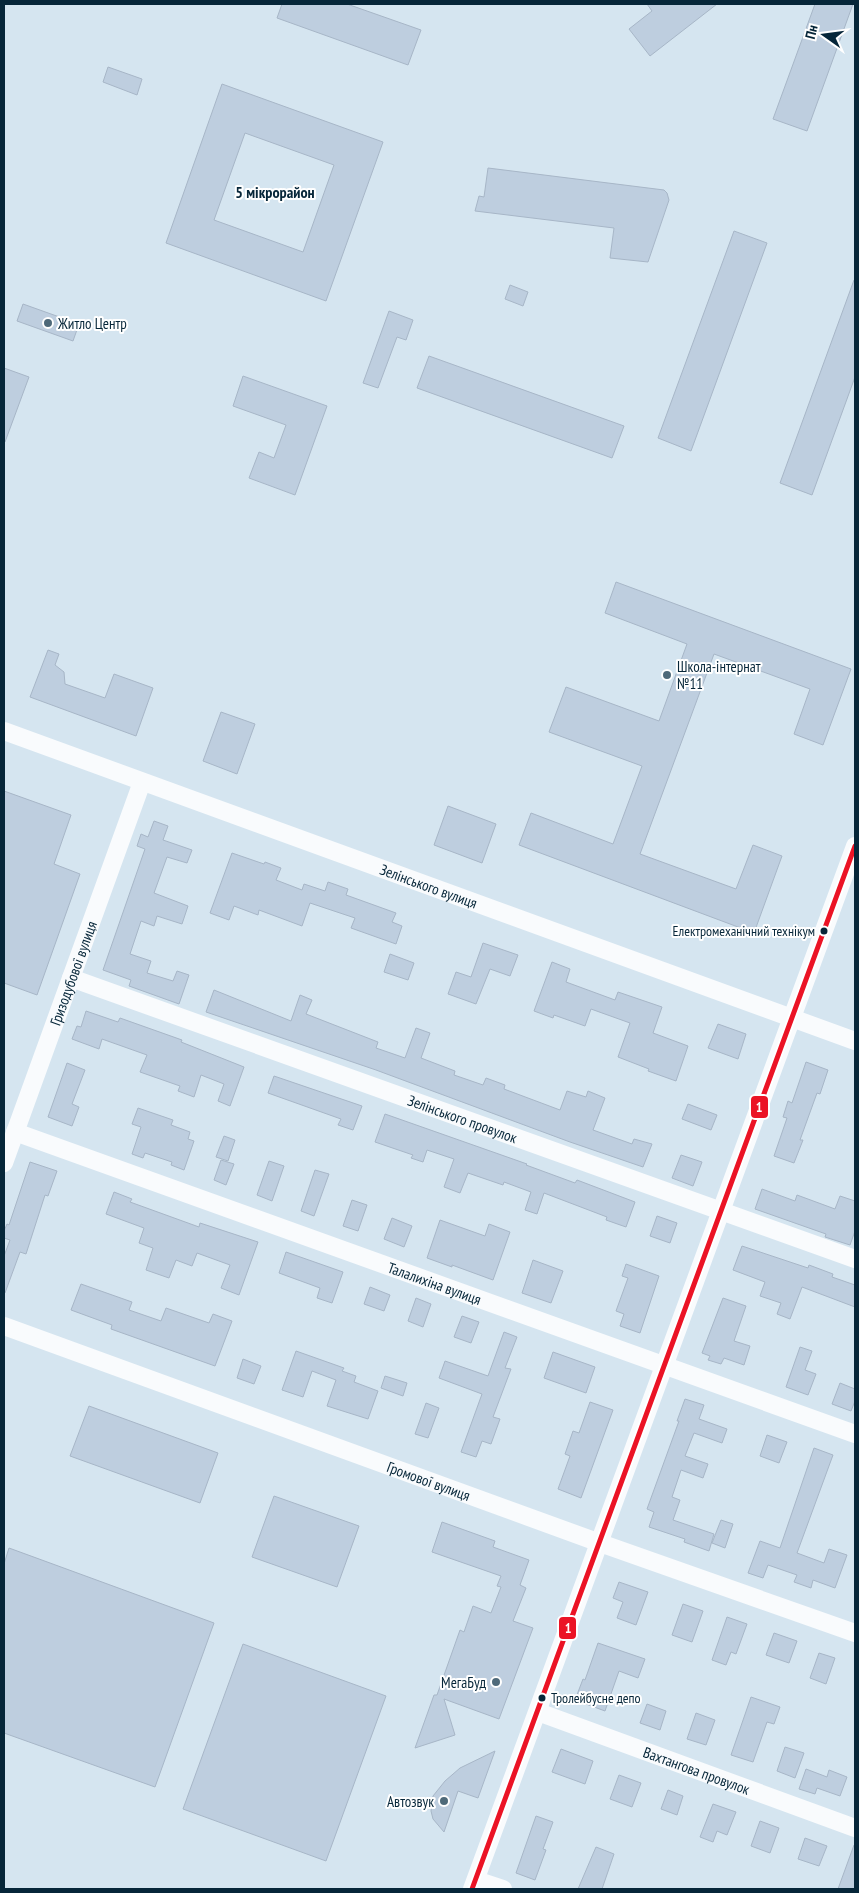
<svg xmlns="http://www.w3.org/2000/svg" width="859" height="1893" font-family="'PT Sans Narrow',sans-serif">
	<rect width="100%" height="100%" fill="#d5e5f0"/>
	<path fill="#becedf" stroke="#a7b6c7" fill-rule="evenodd" d="M282,4H347L421,30L408,65L277,18Z
		M647,4H717L650,56L629,29L652,11Z
		M815,4H853L807,131L773,119Z
		M108,67L142,79L137,95L103,82Z
		M222,84L383,142L326,301L166,243ZM245,133L334,165L303,252L214,220Z
		M488,168L664,190L667,193L669,200L648,262L610,258L614,228L475,211L479,196L484,197Z
		M734,231L767,243L691,451L658,438Z
		M854,280H855V377L812,495L780,483Z
		M510,285L528,292L523,306L505,299Z
		M23,304L79,324L73,341L17,321Z
		M389,311L413,320L406,340L397,337L378,388L363,383Z
		M429,356L624,426L612,458L417,388Z
		M4,368L29,377L5,442L4,441Z
		M243,376L327,406L295,495L249,478L259,452L274,458L286,425L233,406Z
		M616,582L851,669L823,745L794,734L810,689L714,654L640,854L736,889L753,845L782,856L754,933L519,845L531,813L613,844L642,766L549,732L566,687L659,721L687,644L605,613Z
		M48,650L59,654L55,665L64,672L65,684L105,698L114,674L153,688L136,736L30,697Z
		M221,712L255,724L237,774L203,761Z
		M4,791L71,815L54,864L80,874L37,995L4,983Z
		M448,806L496,824L482,863L434,845Z
		M154,821L168,826L163,840L192,850L187,863L167,857L154,893L188,906L182,924L157,916L154,926L141,921L130,954L151,961L147,973L173,981L177,971L189,975L179,1004L129,986L131,980L103,970L145,849L137,846L141,834L148,837Z
		M232,853L264,864L265,862L281,868L276,880L302,890L304,884L325,891L328,882L348,889L346,895L396,913L392,922L402,926L396,944L351,928L355,918L310,903L302,926L259,910L258,915L234,906L229,920L210,913Z
		M483,943L518,955L510,976L490,969L476,1004L448,994L456,972L471,977Z
		M390,954L414,963L408,980L384,972Z
		M552,962L570,969L566,982L615,1000L618,992L662,1007L653,1033L688,1046L676,1081L648,1071L649,1069L618,1057L630,1023L591,1009L585,1026L554,1015L553,1018L534,1011Z
		M214,990L291,1021L300,995L312,1000L306,1014L378,1042L376,1048L405,1058L416,1028L430,1033L421,1058L455,1071L454,1075L483,1085L486,1078L505,1085L504,1089L560,1110L567,1091L586,1097L588,1091L605,1098L593,1130L632,1144L634,1139L652,1144L643,1167L570,1142L376,1070L206,1012Z
		M86,1011L118,1022L120,1018L182,1040L181,1042L244,1067L230,1106L218,1101L224,1084L201,1075L194,1097L178,1091L180,1086L140,1072L147,1055L102,1039L99,1049L72,1039L77,1026L81,1027Z
		M718,1024L746,1034L738,1059L708,1048Z
		M806,1062L828,1070L820,1094L817,1093L800,1140H803L794,1163L774,1156L787,1118L783,1117L788,1101L792,1103Z
		M67,1063L85,1070L72,1104L79,1107L72,1126L48,1117Z
		M274,1076L362,1106L353,1130L338,1125L341,1119L268,1093Z
		M688,1104L717,1115L711,1130L682,1119Z
		M138,1108L173,1120L171,1125L190,1132L188,1139L194,1141L184,1170L171,1165L172,1162L145,1153L143,1158L132,1154L141,1127L132,1124Z
		M385,1114L527,1164L526,1165L575,1183L577,1180L635,1202L626,1227L606,1220L607,1217L544,1193L537,1214L525,1210L531,1192L504,1182L503,1185L468,1173L460,1193L444,1187L454,1159L427,1150L423,1162L411,1158L413,1155L375,1142Z
		M224,1136L235,1140L228,1161L216,1157Z
		M681,1155L702,1162L693,1186L672,1178Z
		M221,1160L234,1164L226,1185L214,1180Z
		M269,1161L284,1166L272,1201L257,1195Z
		M30,1162L57,1171L48,1196L45,1195L26,1254L20,1252L5,1293H4V1256L10,1240L4,1238V1231L7,1224L9,1225Z
		M315,1170L329,1174L314,1216L301,1211Z
		M762,1189L795,1201L797,1195L835,1209L840,1196L855,1201V1231L850,1245L825,1237L826,1234L755,1209Z
		M114,1192L132,1199L130,1202L199,1227L200,1223L258,1242L239,1295L221,1288L230,1265L197,1253L192,1266L176,1260L169,1278L146,1270L153,1248L139,1243L144,1228L106,1214Z
		M352,1200L367,1205L358,1231L343,1226Z
		M657,1216L677,1223L670,1243L650,1236Z
		M392,1218L412,1226L404,1247L384,1239Z
		M440,1220L485,1236L489,1224L510,1232L493,1280L452,1265V1267L427,1258Z
		M742,1246L808,1268L809,1265L833,1274L832,1277L855,1285V1307L802,1287L790,1319L777,1314L781,1303L760,1296L765,1282L733,1270Z
		M286,1252L343,1272L332,1303L317,1298L320,1288L279,1273Z
		M533,1260L563,1271L551,1303L522,1293Z
		M626,1264L659,1276L640,1333L620,1326L624,1314L616,1311L628,1278L622,1276Z
		M81,1284L132,1302L129,1310L161,1321L166,1308L209,1323L213,1314L232,1321L215,1366L111,1329L112,1325L71,1310Z
		M370,1287L390,1295L384,1311L364,1304Z
		M416,1298L431,1304L423,1327L408,1321Z
		M723,1298L746,1306L734,1341L750,1346L744,1365L724,1358L721,1364L708,1360L710,1356L702,1353Z
		M462,1316L479,1322L471,1343L454,1337Z
		M504,1332L517,1337L505,1368L511,1369L493,1417L500,1419L491,1444L482,1441L476,1457L461,1452L482,1394L439,1378L445,1361L488,1376Z
		M800,1347L812,1351L805,1370L816,1374L808,1395L786,1387Z
		M296,1351L344,1368L342,1371L356,1376L354,1382L378,1391L368,1419L327,1406L336,1380L312,1371L303,1397L282,1390Z
		M553,1352L595,1367L586,1393L544,1378Z
		M243,1359L261,1366L254,1384L237,1378Z
		M385,1376L407,1383L403,1396L381,1388Z
		M840,1383L855,1389V1401L851,1411L832,1404Z
		M685,1399L704,1405L699,1419L727,1429L722,1443L694,1433L685,1456L708,1464L703,1478L681,1470L672,1497L680,1500L673,1520L714,1534L709,1551L684,1542L685,1539L649,1527L654,1512L647,1509L679,1421H677Z
		M590,1402L613,1410L581,1498L558,1489L570,1456L565,1454L573,1431L579,1433Z
		M426,1403L439,1408L428,1438L415,1434Z
		M89,1406L218,1453L200,1503L70,1456Z
		M767,1435L787,1442L779,1463L760,1456Z
		M814,1448L833,1455L797,1553L824,1563L829,1549L847,1555L835,1588L813,1580L811,1588L794,1582L797,1575L768,1565L763,1578L748,1573L760,1541L780,1548Z
		M274,1496L359,1526L337,1587L252,1557Z
		M721,1520L733,1524L725,1548L712,1543Z
		M442,1522L495,1541L493,1547L529,1560L520,1585L526,1588L513,1621L533,1628L499,1719L444,1699L455,1735L415,1748L434,1695H437L460,1630L464,1632L473,1606L491,1613L501,1587L497,1586L501,1576L432,1552Z
		M9,1548L214,1623L155,1787L4,1733V1564Z
		M619,1582L648,1592L636,1625L617,1618L623,1602L613,1598Z
		M683,1604L703,1611L692,1642L672,1635Z
		M727,1617L747,1624L736,1654L731,1652L726,1665L712,1660Z
		M774,1633L797,1641L789,1663L766,1655Z
		M598,1643L645,1659L638,1678L619,1671L605,1711L575,1700L583,1679L585,1680Z
		M243,1644L386,1696L326,1861L183,1809Z
		M819,1653L835,1658L826,1684L810,1678Z
		M751,1697L780,1707L774,1724L767,1722L753,1762L731,1755Z
		M647,1704L666,1711L660,1730L640,1723Z
		M696,1713L715,1720L706,1745L687,1739Z
		M785,1747L804,1753L795,1778L777,1771Z
		M561,1749L593,1761L585,1784L552,1772Z
		M495,1751L478,1798L458,1791L444,1832L433,1819L431,1811L433,1796L445,1781L460,1768Z
		M806,1769L827,1777L829,1770L847,1777L840,1796L817,1788L815,1794L799,1789Z
		M619,1775L641,1783L632,1807L610,1799Z
		M668,1790L683,1796L677,1815L661,1809Z
		M713,1804L736,1812L727,1835L717,1831L713,1842L700,1837Z
		M536,1816L553,1822L543,1849L546,1850L535,1880L516,1873Z
		M760,1821L779,1828L770,1853L751,1846Z
		M805,1838L827,1846L819,1866L798,1859Z
		M854,1845H855V1889H838Z
		M596,1847L614,1854L602,1889H578Z"/>
	<g fill="none" stroke-linecap="round" stroke-linejoin="round">
		<g stroke="#f9fbfd" stroke-width="18">
			<path id="s1" d="M4,731L855,1041"/>
			<path id="s2" d="M71,978L855,1259"/>
			<path id="s3" d="M15,1132L855,1434"/>
			<path id="s4" d="M4,1163L142,782"/>
			<path id="s5" d="M4,1326L600,1543L855,1633"/>
			<path id="s6" d="M538,1712L855,1828"/>
			<path d="M476,1880L503,1889"/>
			<path d="M472,1889L855,846"/>
		</g>
		<defs>
			<path id="bus-1" d="M472,1889L855,846"/>
		</defs>
		<use href="#bus-1" stroke="#fff" stroke-width="9"/>
		<use href="#bus-1" stroke="#eb1325" stroke-width="5"/>
	</g>
	<g fill="#4e6979" stroke="#fff" stroke-width="2">
		<circle cx="48" cy="323" r="5"/>
		<circle cx="667" cy="675" r="5"/>
		<circle cx="496" cy="1682" r="5"/>
		<circle cx="444" cy="1801" r="5"/>
	</g>
	<g fill="#062639" stroke="#fff" stroke-width="2">
		<circle cx="824" cy="931" r="4.5"/>
		<circle cx="542" cy="1698" r="4.5"/>
	</g>
	<g text-anchor="middle" dominant-baseline="central" stroke-width="4" stroke-linejoin="round" paint-order="stroke">
		<g font-size="14" fill="#062639" stroke="#fff" text-anchor="end">
			<text x="815" y="931">Електромеханічний технікум</text>
			<text x="551" y="1698" text-anchor="start">Тролейбусне депо</text>
		</g>
		<g font-size="15" fill="#062639" stroke="#fff" text-anchor="start">
			<text x="58" y="323">Житло Центр</text>
			<text x="677" y="666">Школа-інтернат<tspan x="677" dy="17">№11</tspan></text>
			<text x="486" y="1682" text-anchor="end">МегаБуд</text>
			<text x="434" y="1801" text-anchor="end">Автозвук</text>
		</g>
		<g font-size="15" fill="#062639" stroke="#fff">
			<text stroke="none"><textPath href="#s1" startOffset="452">Зелінського вулиця</textPath></text>
			<text stroke="none"><textPath href="#s4" startOffset="202">Гризодубової вулиця</textPath></text>
			<text stroke="none"><textPath href="#s2" startOffset="416">Зелінського провулок</textPath></text>
			<text stroke="none"><textPath href="#s3" startOffset="446">Талалихіна вулиця</textPath></text>
			<text stroke="none"><textPath href="#s5" startOffset="452">Громової вулиця</textPath></text>
			<text stroke="none"><textPath href="#s6" startOffset="169">Вахтангова провулок</textPath></text>
		</g>
		<g font-size="16" font-weight="bold" fill="#062639" stroke="#fff">
			<text x="275" y="192">5 мікрорайон</text>
		</g>
	</g>
	<g stroke="#fff" stroke-width="2">
		<rect x="750" y="1095" width="19" height="24" rx="5" fill="#eb1325"/>
		<rect x="558" y="1616" width="19" height="24" rx="5" fill="#eb1325"/>
	</g>
	<g font-size="14" text-anchor="middle" font-weight="bold" fill="#fff">
		<text x="759" y="1112">1</text>
		<text x="568" y="1633">1</text>
	</g>
	<rect width="859" height="1893" fill="none" stroke="#062639" stroke-width="10"/>
	<g transform="translate(824 35) rotate(284)" stroke="#ffffff" stroke-width="4" paint-order="stroke">
	<path d="M0-4L9 19L0 12L-9 19Z" fill="#062639"/>
	<text y="-8" font-size="14" font-weight="bold" text-anchor="middle" fill="#062639">Пн</text>
	</g>
</svg>
